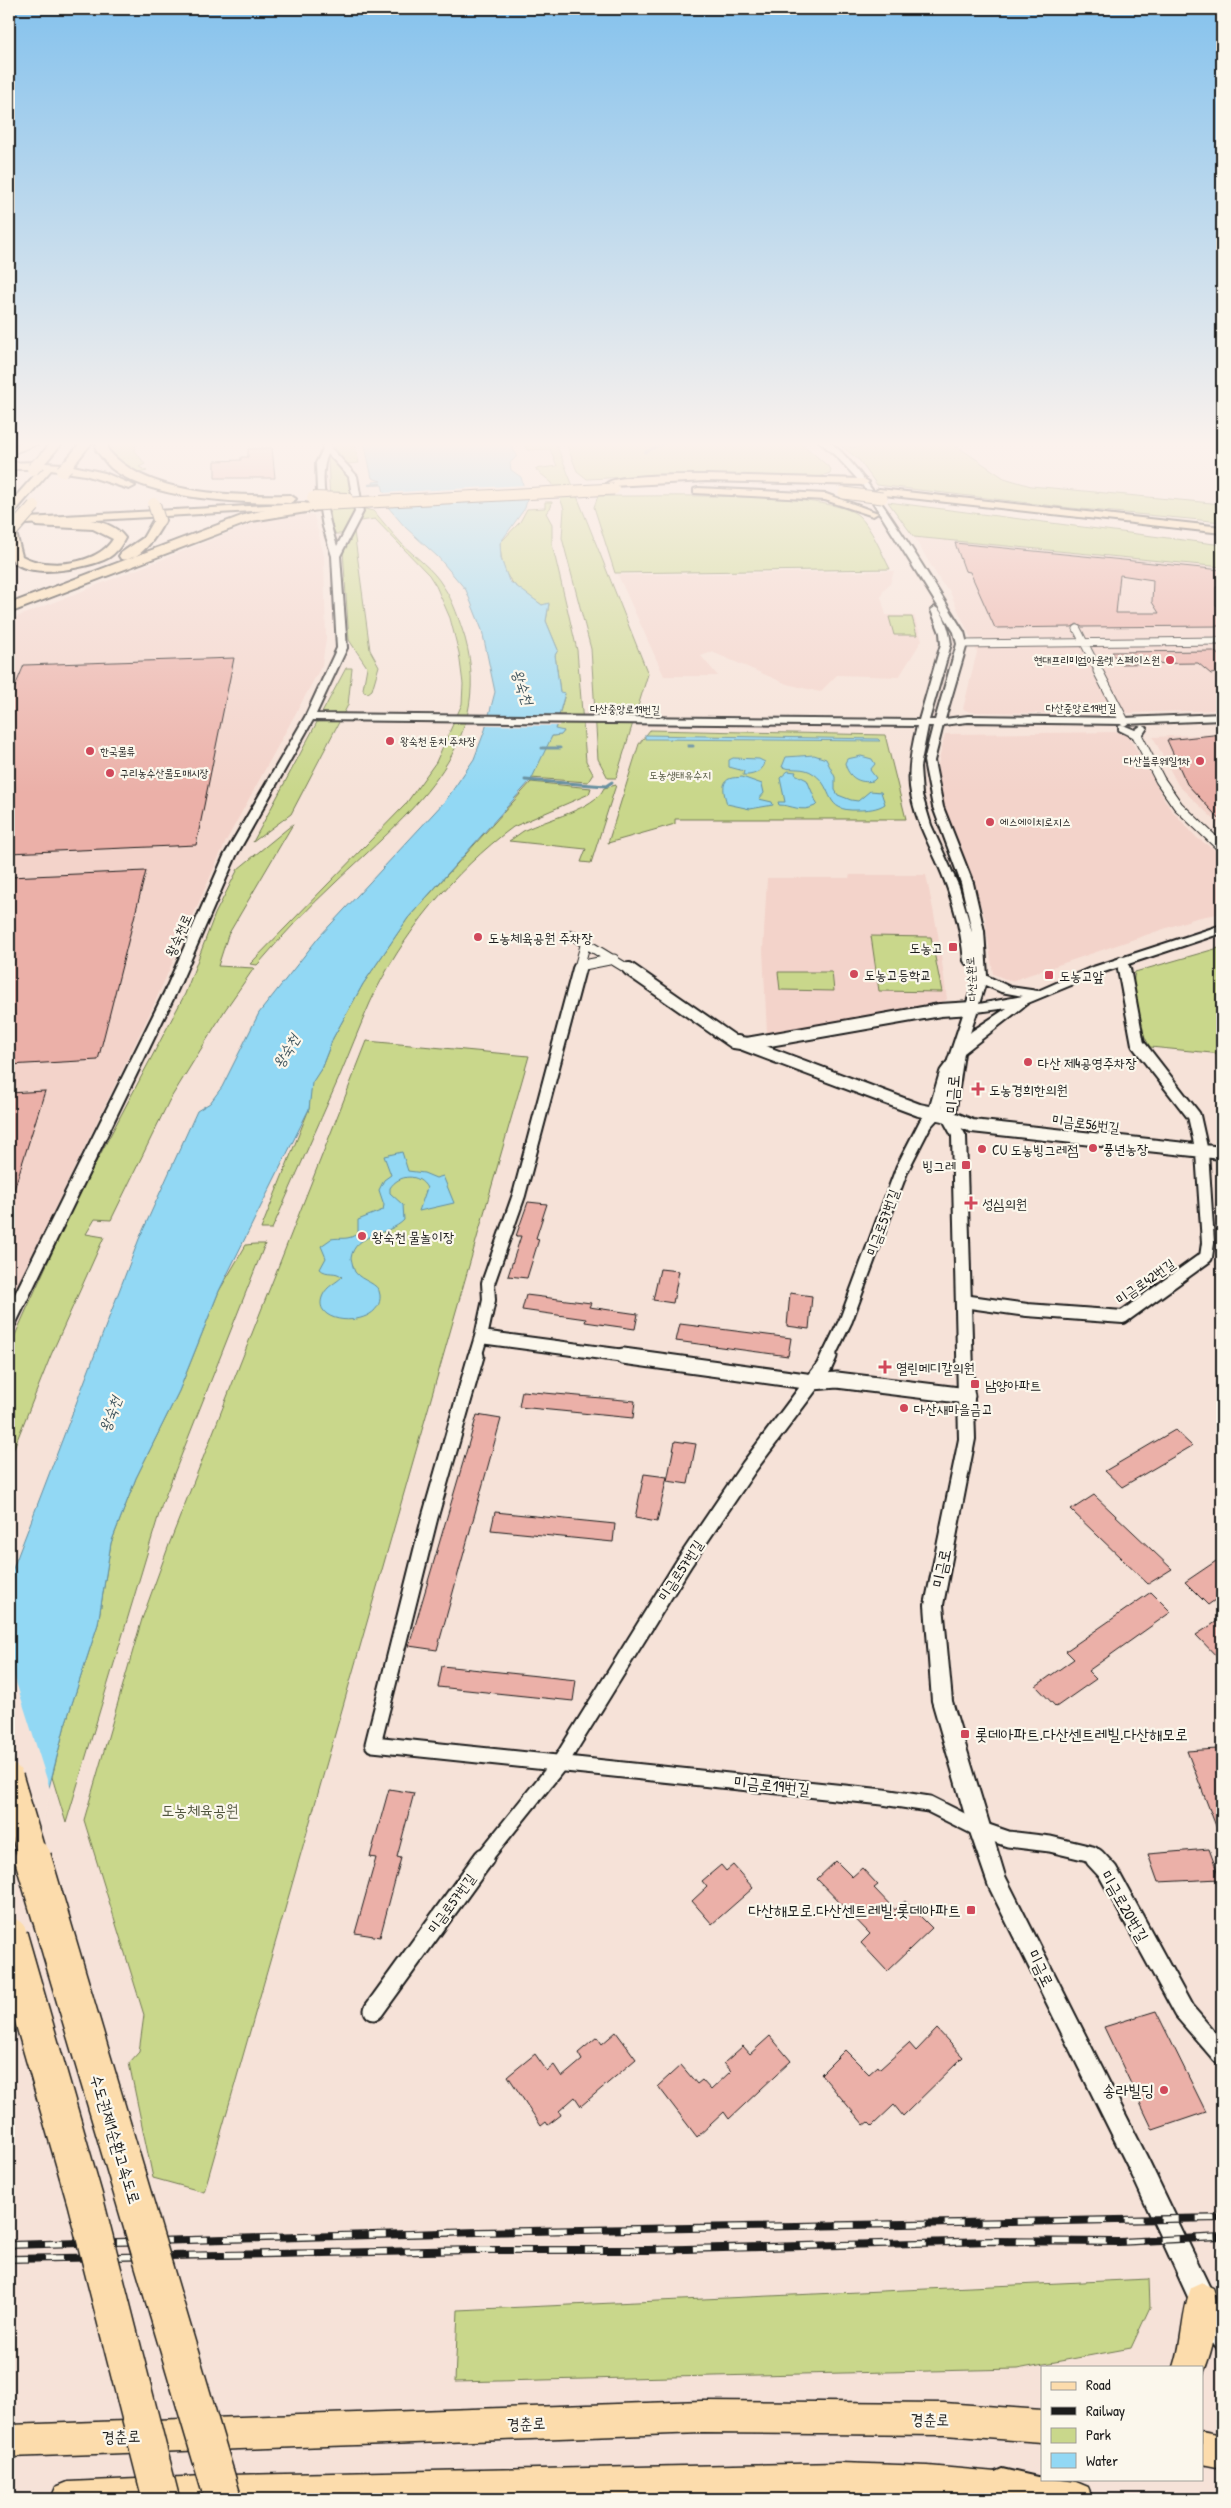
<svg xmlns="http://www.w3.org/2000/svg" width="1231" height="2508" font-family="'Patrick Hand','Poor Story',sans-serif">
	<rect width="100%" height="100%" fill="#f6e2d8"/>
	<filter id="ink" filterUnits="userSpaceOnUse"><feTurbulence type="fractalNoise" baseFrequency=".02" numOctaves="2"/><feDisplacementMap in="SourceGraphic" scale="10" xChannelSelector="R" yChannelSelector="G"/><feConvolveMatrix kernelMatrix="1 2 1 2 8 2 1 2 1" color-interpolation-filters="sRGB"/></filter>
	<g filter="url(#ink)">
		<path fill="#f3d3ca" d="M292,514L314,515L324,556L326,639L322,665L226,841L151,1011L9,1302V620L259,521Z
			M914,537L1222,567V710L1097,714L970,712L963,709L977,652L949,590L942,584Z
			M894,571L890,584L884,589L881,597L886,615L914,616L922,640L899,677L837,675L820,692L787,684L712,652L701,656L718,676H664L618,575Z
			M1222,731V827L1178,785L1153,737L1213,734Z
			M1126,732L1169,807L1197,838L1222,855V913L1196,918L1011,981L993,974L985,918L942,804L937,768L945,734Z
			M850,875H926L938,934L947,999L940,1004L767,1034L763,950L767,878H849Z"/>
		<path fill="#c9d78b" stroke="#727a54" d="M109,441H136L135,451L145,464L139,467L147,471C131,476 122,463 110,453Z
			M335,441H354L359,463L347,464L335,448Z
			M523,441H555L648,674L616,778H608L598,759L591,649L562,538L564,509L560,498L552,483L535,469L557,466L550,449L527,450Z
			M565,441H799L831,469L830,473L819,477L689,474L587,479L577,471Z
			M835,441H843L851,448L891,441H949L1004,478L1031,486L1222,504V522L1071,508L877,485L859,460Z
			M328,456L350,476L355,515L350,526L341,534H336L331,526Z
			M598,496C644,497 832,490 859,516C871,527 882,554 890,569L615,573L594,507Z
			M545,502H552L551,507L546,513L552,524V544L577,650L586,761L593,774L588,782L530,778L552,736L561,735L564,731L555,730L565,694L560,692L555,655L558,650L546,621L549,604L542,605C513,584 502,582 500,543L520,522L527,509L545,508Z
			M888,502L1222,545V567L914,537Z
			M360,508L374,511C383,522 392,533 401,543C415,557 433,569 443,586C454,602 459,620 465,638C496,749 405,816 335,883C308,908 283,935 259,963L257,965L250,964L405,805L436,762L462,704L463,684L459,653L450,618L436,586L429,575L375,519L360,521L362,512Z
			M354,531L370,650L379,666L372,690L368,693L364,692L363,689L367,667L349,640L343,550Z
			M889,617H912L917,635H894Z
			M346,668H352L348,705L291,814L253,842Z
			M650,730L885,735L906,819H675V824L608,843L639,744Z
			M531,782L591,788L589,794L513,827C454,871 401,935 370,1003C359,1028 349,1054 338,1080C316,1130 294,1180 272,1229H261L309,1109L311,1083L321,1069L333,1038L363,984L408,918Z
			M616,785L591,863L581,862L586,849L509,841C514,838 520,833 525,830C545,820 595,809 604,788Z
			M293,824L228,935L218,966L254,968L225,1010L169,1101L111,1220L95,1219L86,1234L104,1237L51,1355L9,1460V1350L19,1326L75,1202L185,994L215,914L238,869Z
			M871,936L931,937L942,992L879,991Z
			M1222,947V1054L1150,1047C1138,1026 1129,997 1135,972Z
			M778,972H832L834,991L780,990Z
			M367,1041L529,1056L204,2192L153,2178L129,2063L139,2052L144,2015L84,1820L142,1619L170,1542Z
			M255,1244H265L162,1504L66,1823L52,1777L65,1725L98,1624L111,1543L136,1478L179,1391L219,1291L246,1245Z
			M1149,2279L1150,2307L1131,2348L1017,2369L455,2382L458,2310Z"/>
		<path fill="#92d8f4" stroke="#638d9e" d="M364,441H509L517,456L510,463L511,470L521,477L527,500L525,508L500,543L501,559L509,581L542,605L549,603L546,621L558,650L555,655L560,692L565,693L555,729L564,731L561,735L552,736L531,780L408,918L363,984L333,1038L321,1069L312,1083L309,1109L219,1291L179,1391L136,1478L111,1543L98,1624L65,1725L9,1945V1579L139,1239L197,1111L210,1103L222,1087L259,1013L319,937L446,800L474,759L485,730L495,692L482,630L466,590L438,557L405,527L388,507L382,485H374L373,482L381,481L372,478Z
			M645,735L878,739L880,741L656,739H645Z
			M814,755L826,759L835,777V790L838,795L851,800L858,801L870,791L881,792L885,804C878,809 867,810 858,810C823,812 835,789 814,774C803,766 793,771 782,767L786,757Z
			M861,756L872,759L875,764L870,770L876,778L873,781C859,784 848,777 845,763L847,759Z
			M733,758L759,759L765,762C763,772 752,776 743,775L744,771L729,767V760Z
			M788,771L796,772L795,774L807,780L817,804L815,806C801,813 792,805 779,805L778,802H785L780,778Z
			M742,777L762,784L764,793L759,799L772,802L773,805L750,809L727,804C725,797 720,783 729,779C733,777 738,778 742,777Z
			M402,1152L408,1171L424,1173L436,1178L443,1176L454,1203L419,1211L427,1188C419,1173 399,1174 390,1188V1193L403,1205L404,1220C389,1236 355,1232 351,1258C352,1262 353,1268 355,1272C362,1282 379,1282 380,1295C383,1329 308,1327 323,1295C327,1286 336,1283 342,1277C336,1270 327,1276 320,1269L326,1258L321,1246L331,1239C342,1237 348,1241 358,1233V1220L383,1210L384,1205L379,1190L384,1180L391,1175L384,1156Z"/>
		<path fill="#f6e2d8" d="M526,485L529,498L386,506L382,493Z
			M486,714L562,715L559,726L483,725Z
			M9,1660L51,1792L11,1946L9,1948Z"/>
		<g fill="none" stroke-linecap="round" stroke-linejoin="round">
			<path stroke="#638d9e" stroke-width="2.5" d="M645,452L669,441
				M369,485L380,484"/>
			<path stroke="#638d9e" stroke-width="3" d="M688,746H693
				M542,748H560
				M525,780L606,786L612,782"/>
		</g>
		<path fill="#ebb0a8" stroke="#1c1c1c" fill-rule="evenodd" d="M272,448L275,478H215V461L241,460V457H248V449Z
			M955,543L1222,570V586L1216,587V605L1222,608V626L1082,627L1077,624L1072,627L995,628L970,572L965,571ZM1120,575L1153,580L1152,602L1159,613H1116Z
			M1214,651L1222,658V672L1211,674L1198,663L1119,664L1112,652Z
			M234,658L196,845L9,853V701L24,665Z
			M1222,734V822L1187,784L1167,740Z
			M146,871L98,1060L9,1065V877Z
			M45,1091L11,1199L9,1198V1093Z
			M528,1202L547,1204L536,1238L539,1239L527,1278L508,1276L521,1236H516Z
			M660,1269L679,1271L673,1303L653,1300Z
			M790,1293L812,1296L809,1329L787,1326Z
			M526,1295L591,1303L589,1307L638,1314L635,1329L585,1322L586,1319L522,1310Z
			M680,1324L791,1338L788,1356L676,1341Z
			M522,1391L635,1401L633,1418L519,1407Z
			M477,1415L501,1419L437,1650L409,1646Z
			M1175,1430L1192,1446L1122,1487L1105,1471Z
			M675,1441L696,1444L688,1484L667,1481Z
			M644,1474L667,1477L657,1522L635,1518Z
			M1094,1495L1172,1569L1148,1584L1071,1510Z
			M495,1512L615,1524L613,1542L491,1530Z
			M1222,1557V1595L1208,1605L1185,1582Z
			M1151,1592L1171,1612L1088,1671L1096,1679L1056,1707L1036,1686L1074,1659L1066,1651Z
			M1222,1618V1662L1196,1635Z
			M442,1666L576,1680L573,1701L438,1687Z
			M1217,1749L1222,1762L1221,1839L1187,1751Z
			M389,1789L414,1793L397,1857L401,1858L380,1937L355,1933L376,1858L370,1857Z
			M1209,1849L1220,1879L1158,1882L1148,1854Z
			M836,1861L852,1877L862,1868L878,1885L874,1888L895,1910L905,1901L932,1928L887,1971L861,1943L870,1934L817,1879Z
			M721,1865L726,1871L733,1865L753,1888L712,1924L692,1901L707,1887L702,1881Z
			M1156,2011L1206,2112L1153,2130L1104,2027Z
			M937,2029L963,2057L903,2116L894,2105L872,2126L868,2122L864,2125L821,2074L845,2050L869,2074L878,2066L880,2069L909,2043L916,2051Z
			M616,2032L636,2059L581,2106L575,2097L559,2111L561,2115L548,2125L546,2122L541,2126L508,2076L535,2054L547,2071L554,2065L562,2077L582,2060L578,2053L597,2037L602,2044Z
			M770,2036L791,2061L729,2119L724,2112L697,2137L658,2086L681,2065L697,2084L702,2080L711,2090L731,2071L724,2063L743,2046L750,2054Z"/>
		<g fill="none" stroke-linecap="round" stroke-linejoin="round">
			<defs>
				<path id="minor-far4" d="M1077,629L1099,672
					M962,644L1222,641"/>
				<path id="minor-far3" d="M1098,671L1124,721
					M1137,735L1160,780L1178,806L1222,848
					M572,935L631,971
					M1122,961L1124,971
					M579,966L614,959
					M578,971L586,942"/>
				<path id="minor-far2" d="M629,969L734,1042L747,1044L940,1010L972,1008
					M738,1042L919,1110L948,1116L972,1126L1222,1153
					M963,1301L1027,1310L1123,1317L1206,1257L1208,1243L1202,1152L1194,1116L1138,1044L1124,969
					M481,1337L489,1300L488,1283L519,1195L579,969
					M475,1357L481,1337L632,1357
					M828,1357L846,1320L902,1169L925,1124L934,1114L946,1073L955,1061"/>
				<path id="minor-far1" d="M476,1356L430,1517L373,1744L883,1797L929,1804L979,1829L1008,1839L1050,1844L1092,1854L1096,1859
					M623,1356L813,1382L837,1380L967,1396
					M483,1859L560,1763L684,1563L749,1467L824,1367L829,1356"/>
				<path id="minor" d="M1095,1858L1108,1872L1184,2011L1222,2055
					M374,2010L484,1858
					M1209,2312L1222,2339"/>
				<path id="tertiary" d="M322,441H328L331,448L357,476L363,512L340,556L347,648L316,714L919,720L941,644L940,633L931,610L935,607C945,612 950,634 951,644L929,720H935L957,644L954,632L861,483L838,458L819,441C821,441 824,441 826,441C855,449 943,600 964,632L967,644L945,719L968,716L1124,718L1222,714V720L1124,724L968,722L943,725L934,761L943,807L973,883L984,931L987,976L1010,987L1038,991L1090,968L1222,925V933L1098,974L1028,1003L964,1053L955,1116L966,1136L975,1439L943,1605L952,1701L1005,1876L1148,2159L1211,2290L1214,2299L1211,2308L1202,2311L1193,2308L1132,2175L989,1887L969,1829L932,1701L925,1605L959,1439L952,1136L941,1116L948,1060L975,978L974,964H966L964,961C961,926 951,894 937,862C926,838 913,814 910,787C908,767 912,746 917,726L313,720L236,856L177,991L17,1321L15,1325L9,1327V1306L165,991L224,856L305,717L337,648L332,556L323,527L317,493L316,463L323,449ZM328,454L349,477L355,512L337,546C329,522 317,478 328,454ZM928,726H933L924,761L933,807L961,883L972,931V932L959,887L931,825L922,795L920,767ZM985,985L1001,992L1023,996L979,1004ZM1007,1008L972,1031L970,1033L977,1012Z
					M1123,725L1135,730L1142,725L1147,728L1141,737H1133L1119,730V726Z"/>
				<path id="primary" d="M1202,2283L1213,2288C1223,2312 1212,2353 1202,2376V2367H1174C1183,2341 1181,2313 1191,2288Z
					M702,2401L944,2403L1042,2410V2442L944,2435L702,2433L9,2457V2425Z
					M1202,2431L1222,2435V2467L1202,2463Z
					M840,2463L928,2466L1007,2473L1019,2478L1024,2490L1020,2499L840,2497L634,2499H51L56,2487L68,2482L229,2475Z
					M1039,2477L1076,2482L1088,2487L1093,2499H1024L1022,2494L1027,2482Z"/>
				<path id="trunk" d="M706,475L864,479L869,482L864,485L706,481L612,486L607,483C617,474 690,475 706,475Z
					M698,488L826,494L878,513L873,516L825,500L694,493V489Z
					M879,489L1222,527V533L875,494L874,492Z
					M304,503L308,504V508L9,525V519Z"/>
				<path id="motorway" d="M28,441H45L9,455V448Z
					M53,441H64L45,463L63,464L82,441H93L73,466L105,473L135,486L129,489L85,475L51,470L13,514L9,515V504L40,469H9V463L34,462Z
					M97,441H108V450C147,496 233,496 290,495L296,499L290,503C241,503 150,500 111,468C106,463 101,456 96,450Z
					M314,503L318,504V510L252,521L9,613V604L244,515L278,507Z
					M159,516L165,520C158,534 140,563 121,559L119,556L121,553L143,538L155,517Z
					M40,519C66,519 108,514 125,538C121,546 116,553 108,558C89,568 21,582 10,556C6,550 9,537 9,530L16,533L22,556C47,570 98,565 113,539L93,529L36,526L34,523L36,520Z
					M1002,2469L1046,2479L1059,2485L1065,2499H986L982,2489L988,2475Z"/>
			</defs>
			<use href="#minor-far4" stroke="#1c1c1c" stroke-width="9"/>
			<use href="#minor-far3" stroke="#1c1c1c" stroke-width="11"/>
			<use href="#minor-far2" stroke="#1c1c1c" stroke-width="16"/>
			<use href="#minor-far1" stroke="#1c1c1c" stroke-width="19"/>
			<use href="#minor" stroke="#1c1c1c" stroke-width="23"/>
			<use href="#tertiary" stroke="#1c1c1c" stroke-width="4"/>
			<use href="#primary" stroke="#1c1c1c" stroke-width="3"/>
			<use href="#trunk" stroke="#1c1c1c" stroke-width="4"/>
			<use href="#motorway" stroke="#1c1c1c" stroke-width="4"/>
			<use href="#minor-far4" stroke="#fbf7ec" stroke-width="7"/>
			<use href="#minor-far3" stroke="#fbf7ec" stroke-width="9"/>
			<use href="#minor-far2" stroke="#fbf7ec" stroke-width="12"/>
			<use href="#minor-far1" stroke="#fbf7ec" stroke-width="15"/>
			<use href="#minor" stroke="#fbf7ec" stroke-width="19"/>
			<use href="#tertiary" fill="#fbf7ec" fill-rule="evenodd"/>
			<use href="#primary" fill="#fcdcac" fill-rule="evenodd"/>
			<use href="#trunk" fill="#fcdcac" fill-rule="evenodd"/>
			<use href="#motorway" fill="#fcdcac" fill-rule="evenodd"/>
			<defs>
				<path id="rail" d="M9,2245L479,2232L1222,2218
					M9,2259L477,2250H648L992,2241L1119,2242L1222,2237"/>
			</defs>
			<use href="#rail" stroke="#1c1c1c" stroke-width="8"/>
			<use href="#rail" stroke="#fbf7ec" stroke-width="5.5" stroke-dasharray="18" stroke-linecap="butt"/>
			<defs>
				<path id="trunk-bridge" d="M844,493L882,498
					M314,505L614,489"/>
				<path id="motorway-bridge-far2" d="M33,469L39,463
					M62,471L67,466
					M313,498L347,499
					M154,504L159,520
					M11,532L34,506"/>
				<path id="motorway-bridge-far1" d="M9,1778L33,1859"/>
				<path id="motorway-bridge" d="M33,1858L223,2499
					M9,1936L85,2200L161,2499"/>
			</defs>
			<use href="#trunk-bridge" stroke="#1c1c1c" stroke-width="13" stroke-linecap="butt"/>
			<use href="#motorway-bridge-far2" stroke="#1c1c1c" stroke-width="14" stroke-linecap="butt"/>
			<use href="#motorway-bridge-far1" stroke="#1c1c1c" stroke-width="31" stroke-linecap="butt"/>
			<use href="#motorway-bridge" stroke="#1c1c1c" stroke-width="39" stroke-linecap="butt"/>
			<use href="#trunk-bridge" stroke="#fcdcac" stroke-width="11"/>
			<use href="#motorway-bridge-far2" stroke="#fcdcac" stroke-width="12"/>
			<use href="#motorway-bridge-far1" stroke="#fcdcac" stroke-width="28"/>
			<use href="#motorway-bridge" stroke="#fcdcac" stroke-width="36"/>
		</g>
	</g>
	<linearGradient id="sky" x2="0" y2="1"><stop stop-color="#85c2ed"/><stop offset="0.56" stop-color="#fbf2ed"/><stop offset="1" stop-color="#fbf2ed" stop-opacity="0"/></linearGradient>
	<rect width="1231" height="793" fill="url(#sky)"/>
	<g fill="#d1495b" stroke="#fbf7ec" stroke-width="2">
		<circle cx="1170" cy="660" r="5"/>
		<circle cx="390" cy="741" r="5"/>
		<circle cx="90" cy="751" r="5"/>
		<circle cx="1200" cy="761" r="5"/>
		<circle cx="110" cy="773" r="5"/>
		<circle cx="990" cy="822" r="5"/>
		<circle cx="478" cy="937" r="5"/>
		<rect x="948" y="942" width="10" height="10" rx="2.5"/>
		<circle cx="854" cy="974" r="5"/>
		<rect x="1044" y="970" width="10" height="10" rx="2.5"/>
		<circle cx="1028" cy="1062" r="5"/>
		<path d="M975.5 1081.5h5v5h5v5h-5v5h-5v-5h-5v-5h5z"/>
		<circle cx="1093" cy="1148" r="5"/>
		<circle cx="982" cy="1149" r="5"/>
		<rect x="961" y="1160" width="10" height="10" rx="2.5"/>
		<path d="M968.5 1195.5h5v5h5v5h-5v5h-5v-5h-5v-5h5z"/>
		<circle cx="362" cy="1236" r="5"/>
		<path d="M882.5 1359.5h5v5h5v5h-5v5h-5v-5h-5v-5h5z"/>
		<rect x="970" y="1379" width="10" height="10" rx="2.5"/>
		<circle cx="904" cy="1408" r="5"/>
		<rect x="960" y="1729" width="10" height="10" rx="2.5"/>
		<rect x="966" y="1905" width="10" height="10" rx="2.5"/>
		<circle cx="1164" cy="2090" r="5"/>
	</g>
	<g text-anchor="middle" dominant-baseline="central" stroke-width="4.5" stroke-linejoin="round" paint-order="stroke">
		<g font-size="11" fill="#1c1c1c" stroke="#fbf7ec" text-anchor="start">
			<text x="1160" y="660" text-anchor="end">현대프리미엄아울렛 스페이스원</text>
			<text x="400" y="741">왕숙천 둔치 주차장</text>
			<text x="100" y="751">한국물류</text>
			<text x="1190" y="761" text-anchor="end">다산블루웨일1차</text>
			<text x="120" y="773">구리농수산물도매시장</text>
			<text x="1000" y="822">에스에이치로지스</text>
		</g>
		<g font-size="11" fill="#1c1c1c" stroke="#fbf7ec">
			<text x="1081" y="708">다산중앙로19번길</text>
			<text transform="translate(625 709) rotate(1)">다산중앙로19번길</text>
			<text transform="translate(971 979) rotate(-93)">다산순환로</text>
		</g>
		<g font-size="11" fill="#50543d" stroke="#fbf7ec">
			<text x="680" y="775">도농생태유수지</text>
		</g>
		<g font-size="14" fill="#1c1c1c" stroke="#fbf7ec">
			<text transform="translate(178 935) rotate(-66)">왕숙천로</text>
			<text transform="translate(1086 1123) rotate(7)">미금로56번길</text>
			<text transform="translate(882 1222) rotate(-70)">미금로57번길</text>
			<text transform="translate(1145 1281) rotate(-35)">미금로42번길</text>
			<text transform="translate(680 1570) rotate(-57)">미금로57번길</text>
			<text transform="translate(451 1903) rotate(-54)">미금로57번길</text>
		</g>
		<g font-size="14" fill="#1c1c1c" stroke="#fbf7ec" text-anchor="start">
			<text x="488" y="937">도농체육공원 주차장</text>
			<text x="943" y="947" text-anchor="end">도농고</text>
			<text x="864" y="974">도농고등학교</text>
			<text x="1059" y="975">도농고앞</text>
			<text x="1038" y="1062">다산 제4공영주차장</text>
			<text x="989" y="1089">도농경희한의원</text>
			<text x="1103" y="1148">풍년농장</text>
			<text x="992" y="1149">CU 도농빙그레점</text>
			<text x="956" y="1165" text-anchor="end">빙그레</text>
			<text x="982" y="1203">성심의원</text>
			<text x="372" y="1236">왕숙천 물놀이장</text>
			<text x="896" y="1367">열린메디칼의원</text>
			<text x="985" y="1384">남양아파트</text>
			<text x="914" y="1408">다산새마을금고</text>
		</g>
		<g font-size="15" font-style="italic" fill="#3f545d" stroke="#fbf7ec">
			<text transform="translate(523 687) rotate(71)">왕숙천</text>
			<text transform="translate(286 1051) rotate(-59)">왕숙천</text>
			<text transform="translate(110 1414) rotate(-69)">왕숙천</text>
		</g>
		<g font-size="16" fill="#1c1c1c" stroke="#fbf7ec">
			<text transform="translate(952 1094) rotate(-86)">미금로</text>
			<text transform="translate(941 1568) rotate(-78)">미금로</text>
			<text transform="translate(772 1785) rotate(6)">미금로19번길</text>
			<text transform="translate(1125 1906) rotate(60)">미금로20번길</text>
			<text transform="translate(1041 1968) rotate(64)">미금로</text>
			<text transform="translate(116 2139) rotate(73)">수도권제1순환고속도로</text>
			<text transform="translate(930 2419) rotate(1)">경춘로</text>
			<text transform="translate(526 2423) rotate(-2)">경춘로</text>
			<text transform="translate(121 2436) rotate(-2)">경춘로</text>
		</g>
		<g font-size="16" fill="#1c1c1c" stroke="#fbf7ec" text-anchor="end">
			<text x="975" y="1734" text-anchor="start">롯데아파트.다산센트레빌.다산해모로</text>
			<text x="961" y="1910">다산해모로.다산센트레빌.롯데아파트</text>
			<text x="1154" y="2090">송라빌딩</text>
		</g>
		<g font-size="16" fill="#50543d" stroke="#fbf7ec">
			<text x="200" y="1810">도농체육공원</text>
		</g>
	</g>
	<rect width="1231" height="2508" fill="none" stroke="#fbf7ec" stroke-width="30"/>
	<rect x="15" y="15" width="1201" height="2478" fill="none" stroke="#1c1c1c" stroke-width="2" filter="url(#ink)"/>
	<rect x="1041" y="2366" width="162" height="115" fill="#fbf7ec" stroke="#a29f99"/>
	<rect x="1051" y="2382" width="25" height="8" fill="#fcdcac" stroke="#a29f99"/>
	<text x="1086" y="2390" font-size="15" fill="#1c1c1c">Road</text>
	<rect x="1051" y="2407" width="25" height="8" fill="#1c1c1c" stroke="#a29f99"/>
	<text x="1086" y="2416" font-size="15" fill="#1c1c1c">Railway</text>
	<rect x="1051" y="2428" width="25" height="15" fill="#c9d78b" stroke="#a29f99"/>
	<text x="1086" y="2440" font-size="15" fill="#1c1c1c">Park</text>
	<rect x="1051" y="2453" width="25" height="15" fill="#92d8f4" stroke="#a29f99"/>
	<text x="1086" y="2466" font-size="15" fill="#1c1c1c">Water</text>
</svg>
